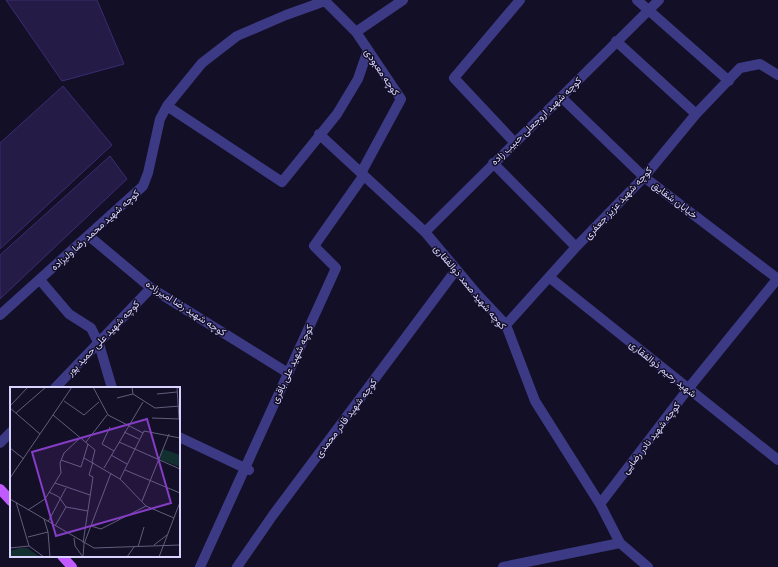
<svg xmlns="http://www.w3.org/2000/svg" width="778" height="567" font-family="'IBM Plex Sans',Vazirmatn,sans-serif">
	<rect width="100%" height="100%" fill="#130f26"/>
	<path fill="#241b47" stroke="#3b2d73" d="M6,0H97L124,64L62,81Z
		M63,86L112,145L0,249V143Z
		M110,156L127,179L0,299V255Z"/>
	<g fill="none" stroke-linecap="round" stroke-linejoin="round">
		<path stroke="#3d3a85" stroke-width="10" d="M324,0L356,32L401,99L361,173
			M637,0L729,81
			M356,32L403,0
			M616,41L696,114
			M561,97L644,177L778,279
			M167,106L282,182L337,114L358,79L368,50
			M319,134L425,232L477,294L506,325L535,401L600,504L620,543L648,567
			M515,143L454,78L520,0
			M493,163L576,247
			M425,232L659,0
			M89,236L151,288L288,373
			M549,277L778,460
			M40,280L69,314L91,328L99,344L112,388
			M0,315L143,186L148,173L160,119L167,106L202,63L237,36L286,15L325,1
			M506,325L576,247L644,177L696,114L740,68L760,64L778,75
			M55,388L151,288
			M179,437L249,470
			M0,443L11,432
			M600,504L688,389L778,278
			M200,567L336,268L314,246L364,175
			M237,567L273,515L456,270
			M503,567L620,543"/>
		<path stroke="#c25bff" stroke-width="10" d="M0,489L11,501
			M62,556L72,567"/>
	</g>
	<g text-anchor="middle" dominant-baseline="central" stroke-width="3" stroke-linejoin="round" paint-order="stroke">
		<g font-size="10" fill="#d9d4ff" stroke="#130f26">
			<text transform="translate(382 72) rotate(56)">کوچه معبودی</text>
			<text transform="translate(536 121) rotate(-44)">کوچه شهید اروجعلی حبیب زاده</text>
			<text transform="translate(675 200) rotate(37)">خیابان شقایق</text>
			<text transform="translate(618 203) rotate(-47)">کوچه شهید عزیز جعفری</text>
			<text transform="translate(95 230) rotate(-42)">کوچه شهید محمد رضا ولیزاده</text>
			<text transform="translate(470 287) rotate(50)">کوچه شهید صمد ذوالفقاری</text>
			<text transform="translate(186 308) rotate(33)">کوچه شهید رضا امیرزاده</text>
			<text transform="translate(103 338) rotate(-46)">کوچه شهید علی حمید پور</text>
			<text transform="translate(292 364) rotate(-65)">کوچه شهید علی باقری</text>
			<text transform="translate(663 369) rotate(39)">شهید رحیم ذوالفقاری</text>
			<text transform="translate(346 418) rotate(-53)">کوچه شهید قادر محمدی</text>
			<text transform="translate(651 438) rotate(-52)">کوچه شهید نادر رضایی</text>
		</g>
	</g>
	<g transform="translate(10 387)">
		<rect width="170" height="170" fill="#130f26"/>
		<path d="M153,62L170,68V80L149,72ZM10,161H17L30,170H0V164Z" fill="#12302f"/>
		<path fill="none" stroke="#625e7d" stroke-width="1" d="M83,0L98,28L133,46M122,0L123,7L145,21L170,19M167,0L169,32M147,7L167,5M107,11L123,7M54,14L74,28L89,15M0,19L18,0M0,21L30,47M6,26L36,0M43,28L85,63L82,75M142,31L170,32M100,40L92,57L104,64M114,45L129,52M76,55L97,28M109,55L170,82M0,61L14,72M101,68L117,77M74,71L110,92L136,119L164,131M51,73L71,80L78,57M94,81L133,15M115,83L170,106M0,91L62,0M110,92L134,44L170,51M45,96L80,108M39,105L49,110L56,120L78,124M0,112L84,161L170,158M132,114L159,47M6,115L19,159M18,123L35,112L51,86L50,76L54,66L70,51M38,135L56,101M45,139L56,120M81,139L91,142L136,119M38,145L40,170M18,150L38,145L34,132M64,151L65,159L73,170M73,156L83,90L79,88L83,75M144,158L157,148M128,160L134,140M0,161L19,159L34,170M73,170L74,157L101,86M117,170L124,160M149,170L170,115"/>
		<path fill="#843dc5" fill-opacity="0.15" stroke="#843dc5" stroke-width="2" d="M137,32L161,116L46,149L22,65Z"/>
		<rect width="170" height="170" fill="none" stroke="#d9d4ff" stroke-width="2"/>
	</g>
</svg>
